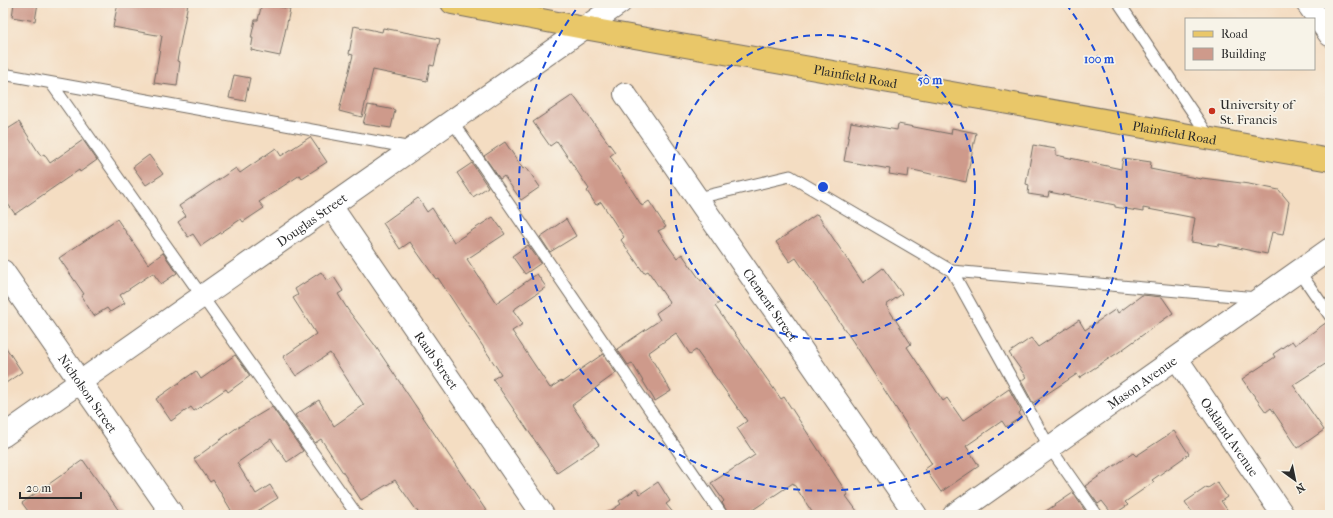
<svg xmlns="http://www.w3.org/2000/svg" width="1333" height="518" font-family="'IM FELL French Canon',serif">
	<rect width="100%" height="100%" fill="#f7f3e8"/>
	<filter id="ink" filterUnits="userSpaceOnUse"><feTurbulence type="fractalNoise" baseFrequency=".025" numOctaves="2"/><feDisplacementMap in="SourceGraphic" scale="8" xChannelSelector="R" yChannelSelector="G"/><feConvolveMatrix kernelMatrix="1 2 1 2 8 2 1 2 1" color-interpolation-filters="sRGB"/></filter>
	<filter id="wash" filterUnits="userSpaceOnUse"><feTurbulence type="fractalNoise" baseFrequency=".012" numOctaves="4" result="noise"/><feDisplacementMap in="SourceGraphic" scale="16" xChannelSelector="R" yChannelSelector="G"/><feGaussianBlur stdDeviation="0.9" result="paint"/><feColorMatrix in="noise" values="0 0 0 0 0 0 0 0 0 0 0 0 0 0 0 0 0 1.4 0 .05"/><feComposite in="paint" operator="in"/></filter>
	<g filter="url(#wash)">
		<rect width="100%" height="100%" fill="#f4ddc2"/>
		<g id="blocks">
			<path fill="#ce9a8b" d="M14,3H38L35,21L12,17Z
				M118,3H188L177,61L180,62L177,86L154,83L162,36L113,27Z
				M262,3L290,9L280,56L251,50L253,38H251L255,20H258Z
				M354,26L382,32L383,28L440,39L434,66L430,65L427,81L373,70L362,117L339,111L353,55L349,54Z
				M234,75L250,78L245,101L229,98Z
				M573,95L615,152L610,156L642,206L649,201L666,227L658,231L677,258L682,254L701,281L704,279L720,302L715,306L781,399L784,397L848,495L846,496L860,515H814L793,483L745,515H729L722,503L724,501L711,483L755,455L737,428L747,421L696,350L690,354L676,333L648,353L671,391L655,401L632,363L628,365L617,349L660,320L656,313L670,303L648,271L644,273L621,240L624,237L601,202L596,205L587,191L589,189L557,141L550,146L533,122Z
				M368,105L395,110L391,128L363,124Z
				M19,122L41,156L44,154L50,163L83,140L97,160L80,172L79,170L15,214L3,197V132Z
				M851,122L897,130L898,124L951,134L952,128L976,133L966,182L909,169L908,177L889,174L890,169L844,161Z
				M310,137L327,162L302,178L300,175L259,202L264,208L243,222L241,219L201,246L193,234L188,237L178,222L186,216L179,206L236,168L240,173L276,148L281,156Z
				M505,142L523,169L526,167L540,187L521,200L504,176L500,179L484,156Z
				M1033,145L1056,149V155L1121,169L1123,158L1151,162L1150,169L1201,179L1202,178L1249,184L1279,190L1289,202L1283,234L1272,232L1267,254L1219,244V246L1191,242L1195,218L1143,208V212L1115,207V205L1049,192L1048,197L1028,194L1029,185L1026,184Z
				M149,155L163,174L146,185L133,167Z
				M472,163L488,187L473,197L457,173Z
				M418,198L427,212L432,208L454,242L493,217L505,234L467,259L496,303L537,274L546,287L513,310L523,324L512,331L550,388L561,381L562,382L603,354L616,373L572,405L599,445L557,473L493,379L501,374L438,278L436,279L410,242L400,249L383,223Z
				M817,214L863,283L883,268L902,294L886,305L911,344L907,347L943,401L947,398L963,421L1009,389L1021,411L1019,413L1021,417L1006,427L1002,421L966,446L979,466L941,492L925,469L932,464L858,349L796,258L790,262L776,242Z
				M117,219L148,264L163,253L177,273L161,284L153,273L120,295L125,303L110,312L107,308L94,316L81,296L84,294L59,258Z
				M566,219L576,236L550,252L540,237Z
				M528,245L541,263L525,274L512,256Z
				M321,272L327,281L334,277L343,291L338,294L348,310L374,344L489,515H420L395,480L361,500L321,439L315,443L295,415L319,400L334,426L364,405L330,353L296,376L283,357L316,334L293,298L298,295L295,289Z
				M1142,295L1162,297L1173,313L1119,352L1079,378L1077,374L1033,403L1021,381L1026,377L1009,353L1031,338L1038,347L1079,320L1085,330L1116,309L1118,313Z
				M1327,322L1330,323V361L1293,385L1324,430L1298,448L1271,408L1266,412L1242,379L1275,357L1273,354L1292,341L1295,345Z
				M3,343L22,372L3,385Z
				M235,355L250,376L228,392L226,389L194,411L191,407L171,421L156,399L196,371L201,379Z
				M272,407L303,451L287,462L271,439L237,463L256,494L270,485L278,498L251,515H224L231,510L213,480L210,482L194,459L235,429Z
				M1174,431L1189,454L1152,480L1154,482L1125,502L1128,505L1113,515L1102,501L1098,504L1085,486L1133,453L1136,456Z
				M83,460L122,515H31L22,503Z
				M658,482L670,501L666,504L675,515H604L621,504L619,501L636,489L640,494Z
				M1217,482L1227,497L1221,501L1231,515H1194L1185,502L1207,487L1208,488Z
				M1073,493L1086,512L1082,515H1040Z"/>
		</g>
	</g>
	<g filter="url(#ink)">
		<use href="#blocks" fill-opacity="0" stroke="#716960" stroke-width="1"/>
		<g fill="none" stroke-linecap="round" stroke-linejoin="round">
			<defs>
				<path id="lane" d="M1119,3L1210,138
					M3,74L412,148
					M51,83L357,515
					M452,121L722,515
					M698,198L790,176L952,271
					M1299,271L1330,316
					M1097,515L1050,448L952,271L1257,298"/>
				<g id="street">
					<path d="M1307,3L1330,35"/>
					<path id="s1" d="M625,94L916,515"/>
					<path id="s2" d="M331,206L543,515"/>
					<path id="s3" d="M3,271L173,515"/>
					<path id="s4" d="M1177,359L1283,515"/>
					<path id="s5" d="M3,436L620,3"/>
					<path id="s6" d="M954,515L1330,249"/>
				</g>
				<g id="primary">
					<path id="s7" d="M452,3L584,28L1330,160"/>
				</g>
			</defs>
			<use href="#lane" stroke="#716960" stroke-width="13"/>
			<use href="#street" stroke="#716960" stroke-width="24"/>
			<use href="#primary" stroke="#716960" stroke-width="24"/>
			<use href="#lane" stroke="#fff" stroke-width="11"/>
			<use href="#street" stroke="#fff" stroke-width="22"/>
			<use href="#primary" stroke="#e9c769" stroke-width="22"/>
		</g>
	</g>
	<g fill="none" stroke="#1d4ed8" stroke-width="2" stroke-dasharray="7 5">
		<circle cx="823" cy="187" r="152"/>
		<path d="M1066 4A304 304 0 1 1 580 4"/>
	</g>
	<circle fill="#c8321e" stroke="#f7f3e8" stroke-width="1.5" cx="1212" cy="111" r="4"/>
	<g text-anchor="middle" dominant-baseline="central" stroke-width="3.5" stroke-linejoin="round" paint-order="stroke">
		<g font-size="13" fill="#2b2b2b" stroke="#f7f3e8">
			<text stroke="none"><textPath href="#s7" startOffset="410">Plainfield Road</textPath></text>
			<text stroke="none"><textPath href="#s7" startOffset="734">Plainfield Road</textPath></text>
			<text stroke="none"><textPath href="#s5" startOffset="377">Douglas Street</textPath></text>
			<text stroke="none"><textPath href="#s1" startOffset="256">Clement Street</textPath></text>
			<text stroke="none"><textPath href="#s2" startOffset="187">Raub Street</textPath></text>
			<text stroke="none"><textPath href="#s6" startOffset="230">Mason Avenue</textPath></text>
			<text stroke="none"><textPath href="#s3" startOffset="149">Nicholson Street</textPath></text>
			<text stroke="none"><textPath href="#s4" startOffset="94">Oakland Avenue</textPath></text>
		</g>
		<g font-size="13" fill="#2b2b2b" stroke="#f7f3e8" text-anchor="start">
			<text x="1220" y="104">University of<tspan x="1220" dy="15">St. Francis</tspan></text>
		</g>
	</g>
	<circle cx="823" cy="187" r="6" fill="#1d4ed8" stroke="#f7f3e8" stroke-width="2"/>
	<g font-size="12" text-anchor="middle" font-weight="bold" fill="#1d4ed8" stroke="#f7f3e8" stroke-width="3.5" stroke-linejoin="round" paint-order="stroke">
		<text x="1099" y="63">100 m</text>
		<text x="930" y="84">50 m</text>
	</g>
	<rect width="1333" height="518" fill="none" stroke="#f7f3e8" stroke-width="16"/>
	<rect x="1185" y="18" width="130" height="52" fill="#f7f3e8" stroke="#a5a39c"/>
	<rect x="1193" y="31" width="20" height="6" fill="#e9c769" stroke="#a5a39c"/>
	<text x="1221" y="38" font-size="12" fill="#2b2b2b">Road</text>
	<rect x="1193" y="48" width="20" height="12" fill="#ce9a8b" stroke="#a5a39c"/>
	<text x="1221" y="58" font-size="12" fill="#2b2b2b">Building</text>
	<g transform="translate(1295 480) rotate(147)" stroke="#f7f3e8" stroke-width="3" paint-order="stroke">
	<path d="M0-3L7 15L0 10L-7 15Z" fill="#2b2b2b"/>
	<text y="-6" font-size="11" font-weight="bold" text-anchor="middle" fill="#2b2b2b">N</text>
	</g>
	<path d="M20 492v6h61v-6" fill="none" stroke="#2b2b2b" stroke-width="2"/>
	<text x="26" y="492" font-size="12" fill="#2b2b2b" stroke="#f7f3e8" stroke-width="3" paint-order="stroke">20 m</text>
</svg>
